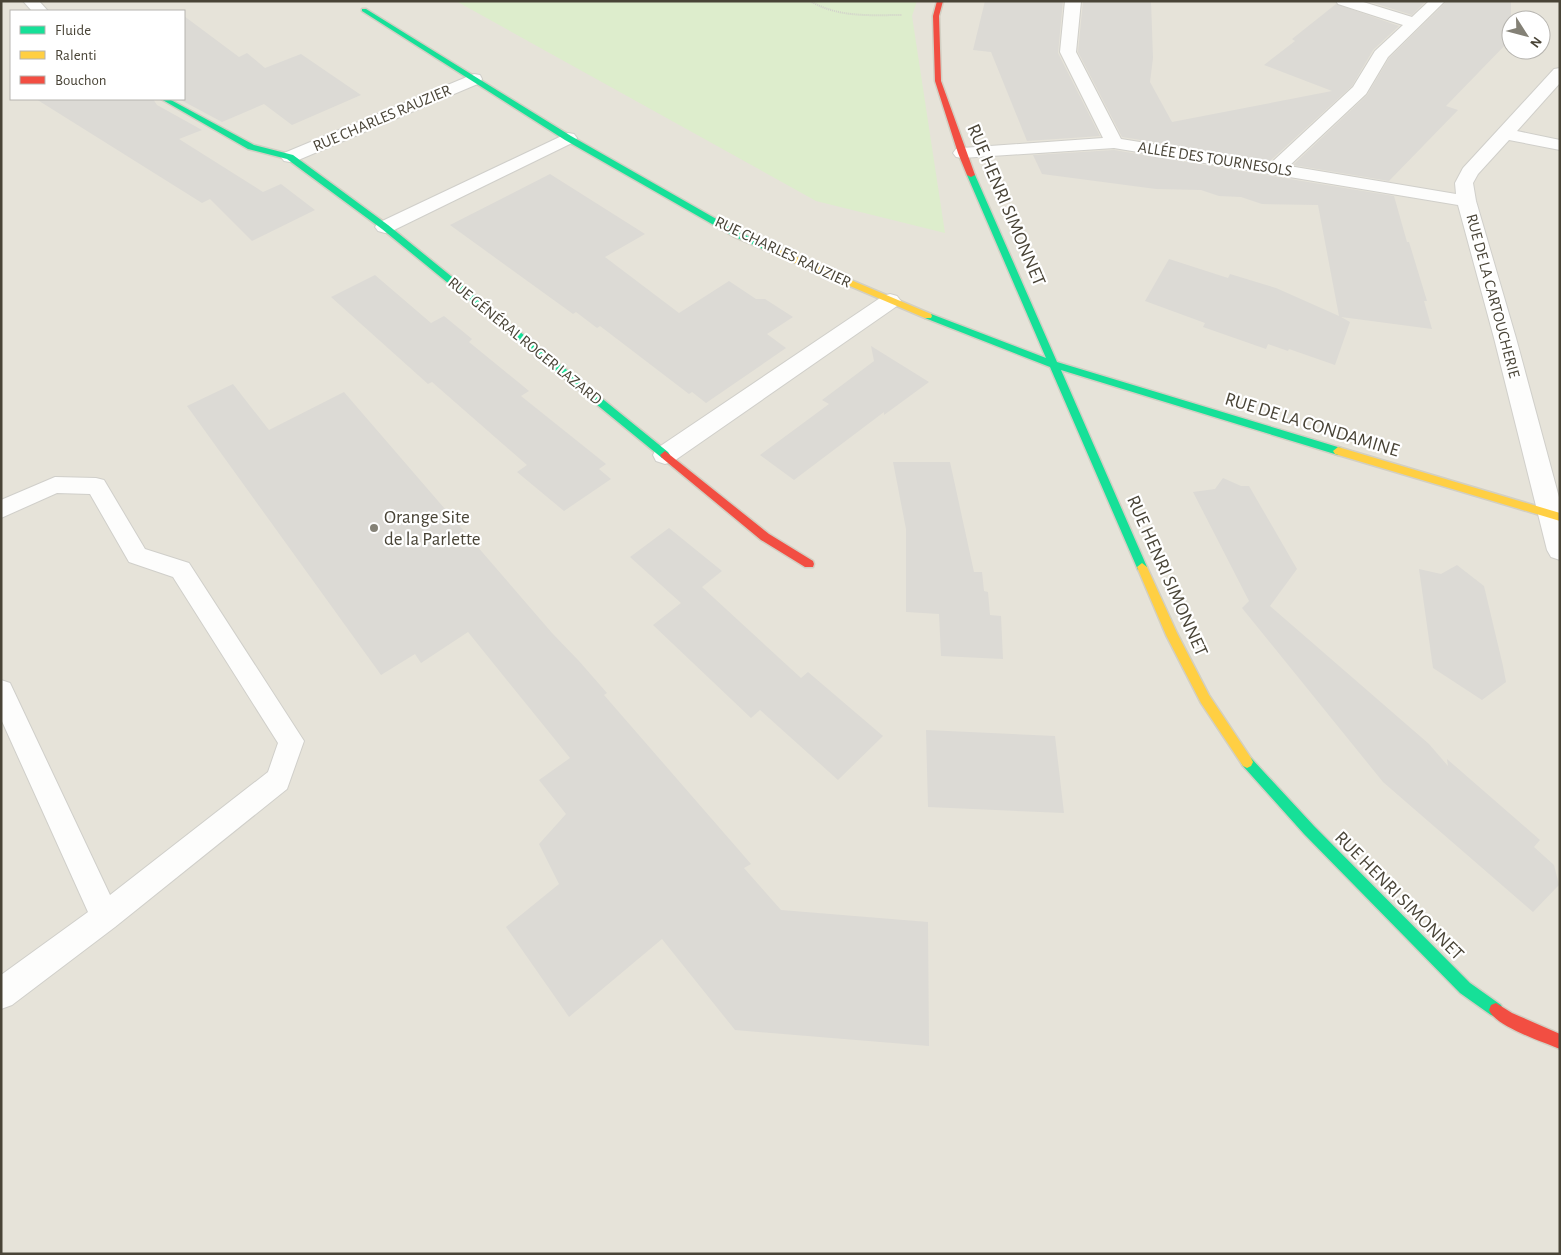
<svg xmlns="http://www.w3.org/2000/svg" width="1561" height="1255" font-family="'Alegreya Sans',sans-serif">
	<rect width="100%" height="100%" fill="#f2f1ec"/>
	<path fill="#e6e3d9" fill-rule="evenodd" d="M1,1H1560V1254H1ZM11,11H184V99H11ZM1511,20H1541V50H1511Z"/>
	<path fill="#ddedcc" d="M456,1H917L912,16L945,233L816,201Z"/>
	<path fill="#dcdad5" d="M985,1H1063L1058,53L1100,136L1027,141L991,52L973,50Z
		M1083,1H1151L1153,58L1150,82L1172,122L1332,91L1264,65L1295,41L1292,39L1336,4L1399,26L1373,50L1352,86L1270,161L1122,137L1078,52Z
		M1367,1H1426L1412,15Z
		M1447,1H1511V39L1446,106L1458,110L1389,181L1293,165L1367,95L1389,58Z
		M184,16L239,57L247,53L265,68L301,54L361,95L292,125L264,104L222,122L179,99H184Z
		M36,99H153L157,105L202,130L179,139L263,192L281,184L315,210L252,241L210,199L202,203Z
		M1114,150L1394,196L1407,242H1409L1427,301H1424L1432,329L1341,317L1350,322L1335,365L1289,349L1288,351L1268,344L1266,349L1203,327L1205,323L1145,301L1169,259L1228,278L1230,274L1276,288L1339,316L1318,205L1262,204L1241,197L1219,196L1201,190L1156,189L1042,174L1033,155Z
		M550,174L645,234L605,257L679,313L729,281L756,299H765L793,317L767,334L786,348L706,403L692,392L689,394L600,326L597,328L576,312L573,314L450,225Z
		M375,275L431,323L444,316L472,339L469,342L529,391L521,396L606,464L599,469L611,479L564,511L517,472L527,465L432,382L428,384L331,297Z
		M871,346L929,382L884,415V412L794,480L760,455L829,404L822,400L874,361Z
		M233,384L269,430L344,392L552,633L579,661L607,693L604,695L751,864L744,868L781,910L928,922L929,1046L735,1030L662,939L569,1017L506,927L559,884L539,844L566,814L539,780L570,758L468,632L421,663L415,654L381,675L187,406Z
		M893,462H950L974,572H982L984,591L988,592L990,615L1001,616L1003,659L941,656L939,614L906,612V529Z
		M1223,478L1241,486H1249L1297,569L1270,606L1429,744L1448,766L1447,759L1540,840L1534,847L1554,865L1559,885L1533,912L1383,782L1242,608L1249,601L1193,492L1215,489Z
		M669,528L722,571L702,587L801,678L808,672L883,736L838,780L760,710L751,718L653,625L681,603L630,557Z
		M1457,565L1484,586L1503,666L1506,682L1482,700L1433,668L1419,569L1441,574Z
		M926,730L1055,736L1064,813L928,807Z"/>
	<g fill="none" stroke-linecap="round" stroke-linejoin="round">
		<defs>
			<path id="lane" d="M55,477L96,478L104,480L145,549L189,563L304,741L287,789L115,927L12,1005L1,1009V975L88,912L1,719V680L10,683L110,895L268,772L278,743L173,577L129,562L90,494L57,493L1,518V500Z"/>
			<path id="street" d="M23,1H39L48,11H32Z
				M1065,1H1081L1076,52L1121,139L1271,163L1353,87L1375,51L1403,25L1338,4L1336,1H1360L1412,17L1429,1H1445L1388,57L1366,94L1289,166L1456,194L1455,183L1463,168L1554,69L1560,68V83L1517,131L1560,140V150L1509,140L1478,174L1473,183L1476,201L1516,338L1560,501V560L1551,557L1547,550L1494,338L1458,205L1114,148L962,158L956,157L953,153L956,149L962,148L1103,138L1060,52Z
				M474,74L480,75L482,79L480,83L296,161L290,162L284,161L281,157L284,153Z
				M568,133L574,134L577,138L574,142L392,231L385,233L378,231L375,227L378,223Z
				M890,294L897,296L901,301L897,306L674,461L665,464L656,461L653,455L656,449L883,296Z"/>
			<path id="fast" d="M362,9H366L571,136L739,232L770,247L766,250L763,249L733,236L565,140L362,11Z
				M161,99H169L254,145L293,155L388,225L668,452L670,455L668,458H662L382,229L287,159L248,149Z
				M968,173L975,175L1057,362L1341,448L1343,451L1341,454L1338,455L1061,370L1147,567L1146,570H1138L1050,367L925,318L924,316L925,314H931L1046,358L967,175Z
				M1247,756L1251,758L1314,826L1470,983L1501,1005L1503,1010L1501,1015L1496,1017L1491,1015L1460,993L1304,834L1243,766L1241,762L1243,758Z"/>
			<path id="slow" d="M766,244L931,314L932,316L931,318H925L763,249L762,247Z
				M1338,447L1560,513V521L1335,454L1333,451Z
				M1142,563L1147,567L1177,633L1209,695L1251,758L1253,762L1251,766L1247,768L1243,766L1201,703L1166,635L1137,567Z"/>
			<path id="jam" d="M937,1H943L939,16L941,81L975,175L971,177L967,175L958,153L935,81L933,16Z
				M665,451L769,534L813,561L814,564L813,567H805L761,540L662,458L660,455Z
				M1496,1003L1512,1013L1560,1034V1049C1543,1042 1495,1026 1489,1010L1491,1005Z"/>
		</defs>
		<use href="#lane" stroke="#d0cfca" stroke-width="2"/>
		<use href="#street" stroke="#d0cfca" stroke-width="2"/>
		<use href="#fast" stroke="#d2cfc3" stroke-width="3"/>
		<use href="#slow" stroke="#d2cfc3" stroke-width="3"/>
		<use href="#jam" stroke="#d2cfc3" stroke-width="3"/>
		<path stroke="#d2d1cb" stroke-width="2" stroke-dasharray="1 1" stroke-linecap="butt" d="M810,1C839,18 870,15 902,15"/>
		<use href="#lane" fill="#fdfdfc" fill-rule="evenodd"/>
		<use href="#street" fill="#fdfdfc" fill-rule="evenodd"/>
		<use href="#fast" fill="#16e098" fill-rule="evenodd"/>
		<use href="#slow" fill="#ffcf43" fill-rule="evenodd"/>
		<use href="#jam" fill="#f24e42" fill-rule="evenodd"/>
	</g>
	<circle fill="#848176" stroke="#fff" stroke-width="2" cx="374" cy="528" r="5"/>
	<g text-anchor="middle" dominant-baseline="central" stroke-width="4.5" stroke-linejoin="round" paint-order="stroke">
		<g font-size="16" fill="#494437" stroke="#fff">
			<text transform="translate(382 118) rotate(-23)">RUE CHARLES RAUZIER</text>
			<text transform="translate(1215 159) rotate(9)">ALLÉE DES TOURNESOLS</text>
			<text transform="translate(783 252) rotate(25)">RUE CHARLES RAUZIER</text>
			<text transform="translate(1493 296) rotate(75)">RUE DE LA CARTOUCHERIE</text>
			<text transform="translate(525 341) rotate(39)">RUE GÉNÉRAL ROGER LAZARD</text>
		</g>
		<g font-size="19" fill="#494437" stroke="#fff">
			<text transform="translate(1006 205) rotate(67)">RUE HENRI SIMONNET</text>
			<text transform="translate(1312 425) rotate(17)">RUE DE LA CONDAMINE</text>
			<text transform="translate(1167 576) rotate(66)">RUE HENRI SIMONNET</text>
			<text transform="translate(1399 896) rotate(45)">RUE HENRI SIMONNET</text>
		</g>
		<g font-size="19" fill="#494437" stroke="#fff" text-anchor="start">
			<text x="384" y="517">Orange Site<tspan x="384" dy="22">de la Parlette</tspan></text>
		</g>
	</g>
	<rect width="1561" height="1255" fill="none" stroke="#494437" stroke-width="5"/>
	<rect x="10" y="10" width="175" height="90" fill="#ffffff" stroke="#b6b4af"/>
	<rect x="20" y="26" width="25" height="8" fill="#16e098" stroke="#b6b4af"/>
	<text x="55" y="35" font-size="15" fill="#494437">Fluide</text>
	<rect x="20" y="51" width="25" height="8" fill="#ffcf43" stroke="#b6b4af"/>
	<text x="55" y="60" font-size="15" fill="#494437">Ralenti</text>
	<rect x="20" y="76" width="25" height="8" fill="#f24e42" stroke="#b6b4af"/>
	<text x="55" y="85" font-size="15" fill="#494437">Bouchon</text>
	<g transform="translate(1526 35) rotate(126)"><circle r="24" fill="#ffffff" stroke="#b6b4af"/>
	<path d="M0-4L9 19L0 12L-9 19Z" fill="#848176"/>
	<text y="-8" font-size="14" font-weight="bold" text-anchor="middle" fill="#494437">N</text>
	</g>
</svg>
